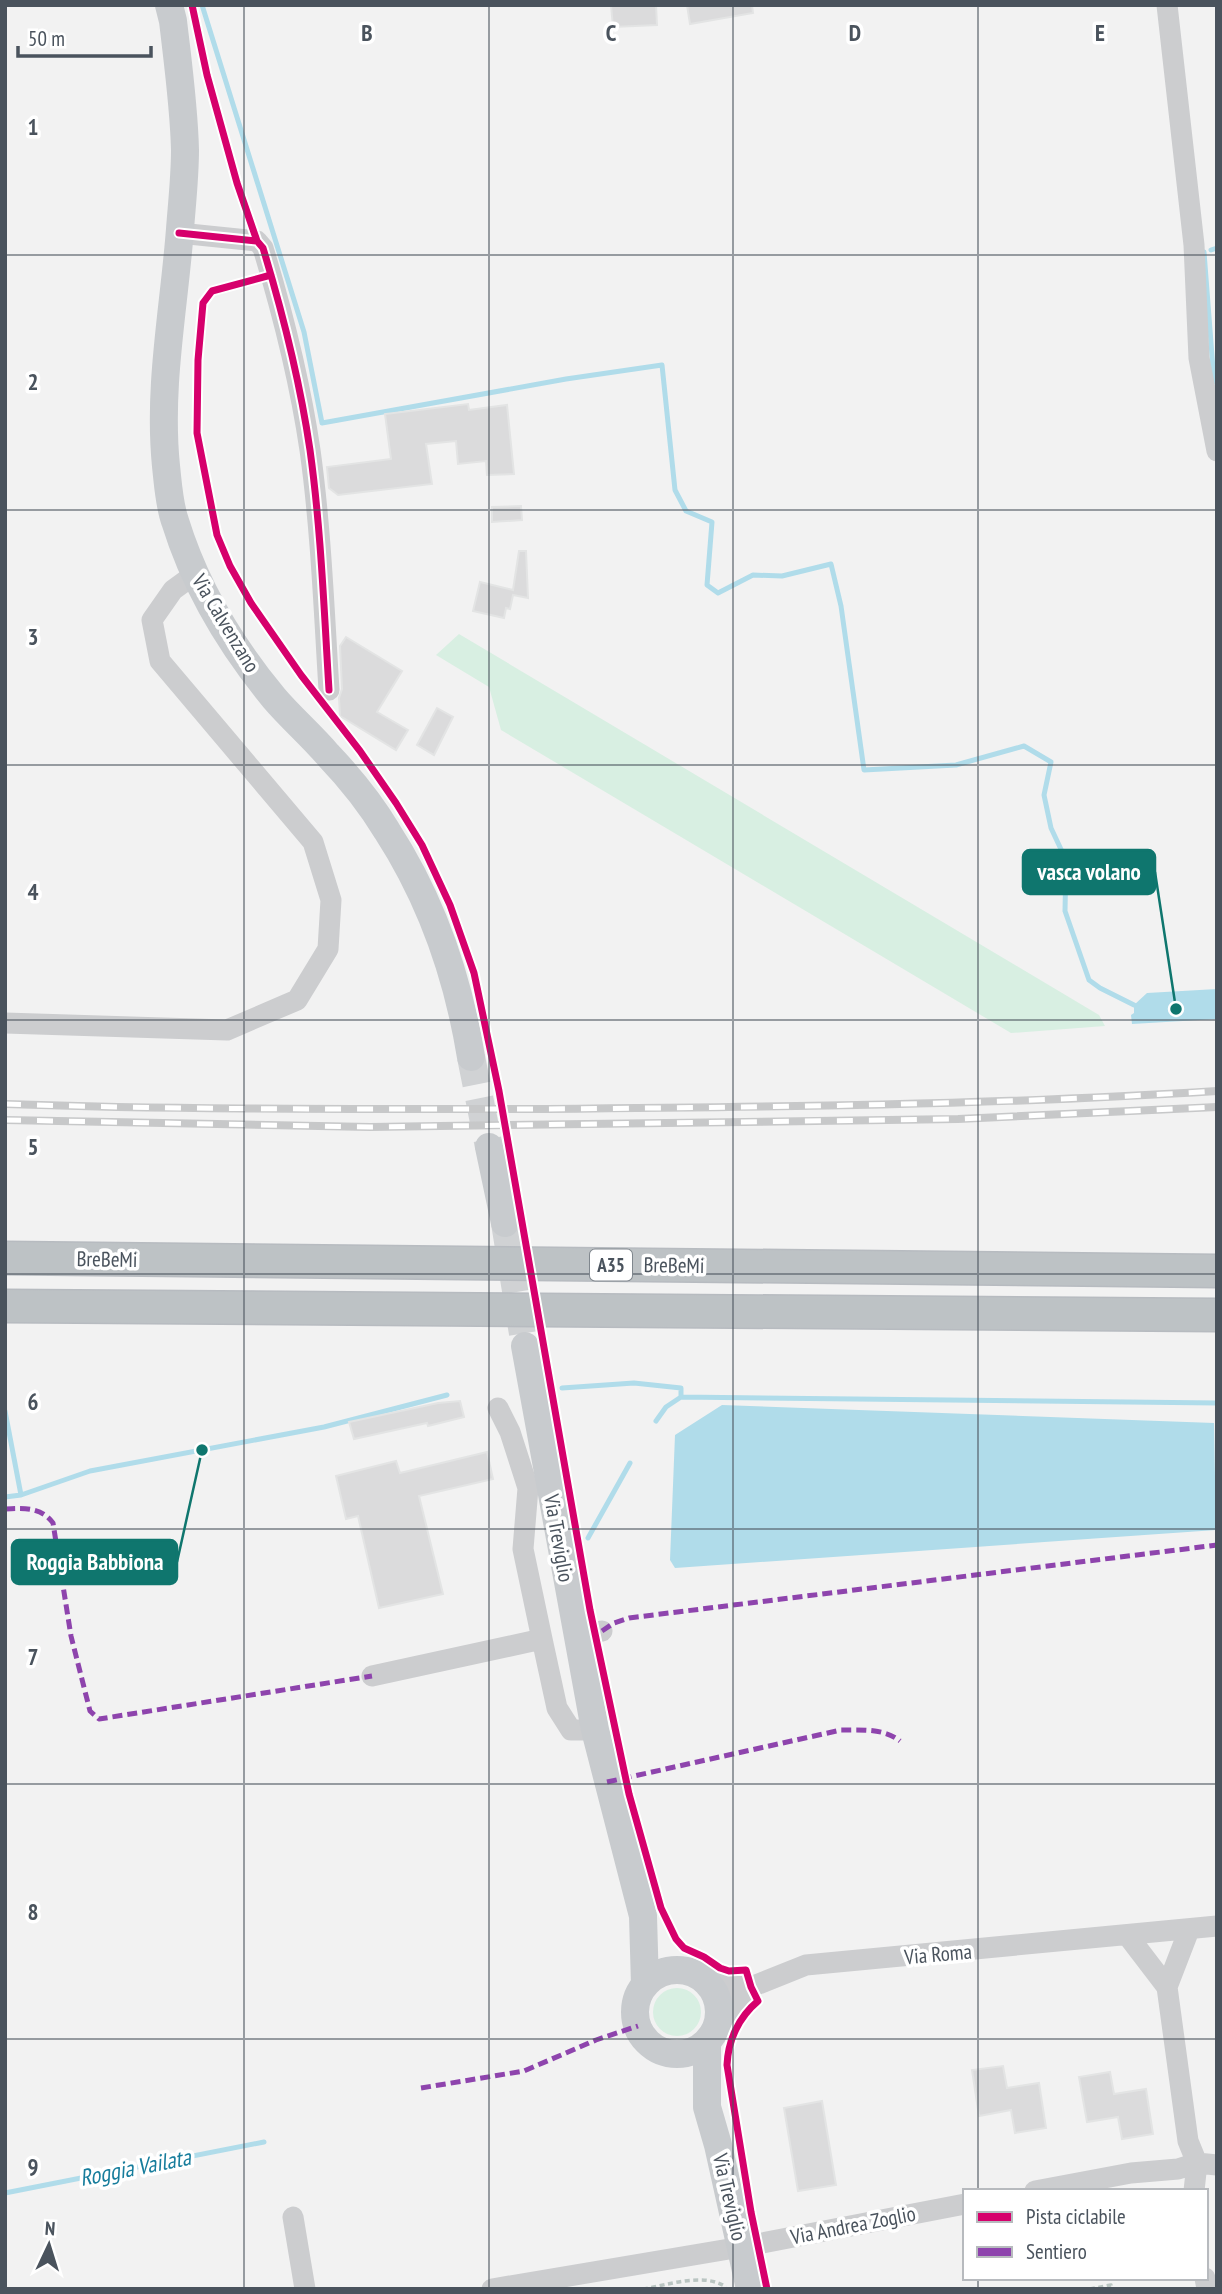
<svg xmlns="http://www.w3.org/2000/svg" width="1222" height="2294" font-family="'PT Sans Narrow',sans-serif">
	<rect width="100%" height="100%" fill="#f2f2f2"/>
	<path fill="#d8efe2" d="M459,634L1099,1015L1105,1026L1011,1033L501,730L489,687L436,655Z
		M653 2012a24 24 0 1 1 48 0a24 24 0 1 1-48 0Z"/>
	<path fill="#b0dcea" d="M1217,989V1019L1132,1024L1131,1015L1134,1013V1005L1147,993Z
		M722,1405L1214,1423L1216,1530L675,1568L670,1560L675,1435Z"/>
	<g fill="none" stroke-linecap="round" stroke-linejoin="round">
		<path stroke="#b0dcea" stroke-width="5" d="M202,5L304,332L322,423L566,379L662,365L675,490L686,511L712,522L707,585L718,593L753,575L782,576L831,564L841,606L864,770L956,765L1024,746L1051,762L1044,795L1051,828L1066,860L1065,911L1089,980L1100,988L1134,1005
			M1211,250L1217,248
			M1204,252L1214,382
			M562,1388L634,1383L681,1388V1397
			M5,1411L21,1495
			M656,1421L666,1407L681,1397L1217,1403
			M5,1497L21,1495L90,1471L324,1427L447,1395
			M588,1538L630,1463
			M5,2193L264,2142"/>
	</g>
	<path fill="#dbdbdc" stroke="#e3e4e4" stroke-width="2" d="M611,5H656L657,25L613,27Z
		M687,5H752L753,13L690,24Z
		M468,404L469,410L507,405L514,474L487,475L486,461L458,464L456,441L426,444L432,484L338,495L329,488L327,467L391,459L385,414Z
		M521,506L522,520L492,522V507Z
		M519,551H526L528,598L513,595L510,609L506,608L504,618L473,611L480,582L513,590Z
		M346,637L402,671L377,712L408,730L396,750L340,716L339,698L342,689L340,646Z
		M437,708L453,717L434,755L417,745Z
		M460,1401L464,1417L428,1426L427,1423L354,1439L349,1422L438,1403Z
		M487,1452L493,1479L419,1496L443,1594L379,1608L358,1516L346,1519L336,1476L396,1461L400,1473Z
		M1003,2066L1007,2088L1039,2083L1046,2128L1015,2133L1011,2110L979,2116L972,2070Z
		M1110,2072L1114,2094L1146,2089L1153,2134L1122,2139L1118,2117L1087,2122L1079,2077Z
		M822,2101L836,2185L798,2191L784,2108Z"/>
	<g fill="none" stroke-linecap="round" stroke-linejoin="round">
		<path stroke="#d0d2d4" stroke-width="28" stroke-dasharray="28 14" stroke-linecap="butt" d="M471,1057L489,1147
			M505,1223L525,1346"/>
		<defs>
			<path id="highway" d="M5,1258L1217,1271
				M5,1306L1217,1315"/>
		</defs>
		<use href="#highway" stroke="#b7bbc0" stroke-width="35"/>
		<path stroke="#bac5c2" stroke-width="3.5" stroke-dasharray="5 3.5" stroke-linecap="butt" d="M643,2289C668,2285 704,2272 726,2287
			M1090,2289L1111,2285V2289"/>
		<path stroke="#cccdcf" stroke-width="21" d="M1167,5L1194,245L1199,358L1217,451
			M179,233L257,241L263,248C283,314 300,382 310,450C321,529 324,610 329,690
			M5,1023L227,1030L297,1000L328,949L331,900L313,842L160,661L152,620L173,590L195,574
			M498,1408L510,1432L528,1488L523,1549L542,1639
			M577,1637L602,1631
			M372,1676L542,1639L557,1708L571,1730H595
			M1189,1930L1167,1987L1188,2141L1197,2163L1194,2191
			M1128,1936L1167,1987
			M707,1982L751,1987
			M718,2024L751,1987L806,1965L1217,1926
			M1035,2191L1131,2173L1178,2169L1197,2163L1217,2165
			M293,2217L305,2289
			M1205,2278L1207,2289
			M492,2289L741,2247L965,2204"/>
		<path stroke="#c8cbce" stroke-width="28" d="M169,5L173,21C178,64 184,107 185,150C185,176 182,203 180,229C174,309 158,386 166,466C168,484 169,504 175,521C195,586 231,646 274,698C291,718 311,735 328,755C348,776 372,806 387,831C431,899 458,977 471,1057
			M489,1147L505,1223
			M525,1346L595,1730L643,1916L645,1985
			M635 2012a42 42 0 1 1 84 0a42 42 0 1 1-84 0Z
			M707,2042V2107L718,2145L750,2289"/>
		<use href="#highway" stroke="#bdc2c5" stroke-width="32"/>
		<defs>
			<path id="rail" d="M5,1104C186,1110 367,1109 547,1109C770,1107 994,1105 1217,1091
				M5,1120L370,1127L958,1119L1217,1107"/>
		</defs>
		<use href="#rail" stroke="#c7c8c9" stroke-width="8"/>
		<use href="#rail" stroke="#fff" stroke-width="5" stroke-dasharray="16" stroke-linecap="butt"/>
		<path stroke="#8e44ad" stroke-width="5" stroke-dasharray="10 5" stroke-linecap="butt" d="M5,1509C25,1508 41,1507 53,1523L71,1636L90,1711L99,1719L372,1676
			M602,1631L614,1623L629,1618L1217,1545
			M607,1782L841,1730C861,1730 884,1728 900,1741
			M421,2088L524,2071L596,2040L638,2026"/>
		<defs>
			<path id="cycleway" d="M192,5L207,75L237,183L257,241
				M179,233L257,241L263,248C283,314 300,382 310,450C321,529 324,610 329,690
				M271,275L212,291L203,303L198,360L197,433L217,535L230,566L251,603L301,675L360,751L396,803L422,845L450,905L474,973L499,1091L590,1610L629,1794L661,1908L676,1939L684,1948L704,1957L720,1968L729,1971L746,1970L751,1987L758,2001C739,2017 728,2040 727,2065L751,2212L767,2289"/>
		</defs>
		<use href="#cycleway" stroke="#fff" stroke-width="11"/>
		<use href="#cycleway" stroke="#d6006c" stroke-width="7"/>
	</g>
	<path fill="none" stroke="#4a535d" stroke-width="2" stroke-opacity="0.55" d="M244,5V2289M489,5V2289M733,5V2289M978,5V2191M5,255H1217M5,510H1217M5,765H1217M5,1020H1217M5,1274H1217M5,1529H1217M5,1784H1217M5,2039H1217M978,2278V2289"/>
	<g text-anchor="middle" dominant-baseline="central" stroke-width="7" stroke-linejoin="round" paint-order="stroke">
		<rect fill="#fff" stroke="#80878e" stroke-width="2" x="590" y="1249.5" width="42" height="31" rx="5"/>
		<g font-size="19" font-weight="bold" fill="#4a535d">
			<text x="611" y="1265">A35</text>
		</g>
		<g font-size="21" fill="#4a535d" stroke="#fff">
			<text transform="translate(226 623) rotate(59)">Via Calvenzano</text>
			<text transform="translate(107 1259) rotate(1)">BreBeMi</text>
			<text transform="translate(674 1265) rotate(1)">BreBeMi</text>
			<text transform="translate(559 1538) rotate(80)">Via Treviglio</text>
			<text transform="translate(938 1954) rotate(-5)">Via Roma</text>
			<text transform="translate(730 2197) rotate(77)">Via Treviglio</text>
			<text transform="translate(853 2225) rotate(-11)">Via Andrea Zoglio</text>
		</g>
		<g font-size="23" font-style="italic" fill="#177d9c" stroke="#fff">
			<text transform="translate(135 2167) rotate(-11)">Roggia Vailata</text>
		</g>
	</g>
	<g font-size="23" text-anchor="middle" font-weight="bold" fill="#4a535d" stroke="#fff" stroke-width="7" stroke-linejoin="round" paint-order="stroke">
		<text x="367" y="41">B</text>
		<text x="611" y="41">C</text>
		<text x="855" y="41">D</text>
		<text x="1100" y="41">E</text>
		<text x="33" y="135">1</text>
		<text x="33" y="390">2</text>
		<text x="33" y="645">3</text>
		<text x="33" y="900">4</text>
		<text x="33" y="1155">5</text>
		<text x="33" y="1410">6</text>
		<text x="33" y="1665">7</text>
		<text x="33" y="1920">8</text>
		<text x="33" y="2175">9</text>
	</g>
	<path fill="none" stroke="#0f766e" stroke-width="2.5" d="M1176 1009L1155 872M202 1450L177 1562"/>
	<g fill="#0f766e" stroke="#fff" stroke-width="2.5">
		<circle cx="1176" cy="1009" r="7"/>
		<circle cx="202" cy="1450" r="7"/>
	</g>
	<g fill="#0f766e" stroke="#0f766e" stroke-width="2.5">
		<rect x="1023" y="850" width="132" height="44" rx="7"/>
		<rect x="12" y="1540" width="165" height="44" rx="7"/>
	</g>
	<g font-size="23" text-anchor="middle" font-weight="bold" fill="#fff">
		<text x="1089" y="880">vasca volano</text>
		<text x="95" y="1570">Roggia Babbiona</text>
	</g>
	<rect width="1222" height="2294" fill="none" stroke="#4a535d" stroke-width="14"/>
	<rect x="963" y="2189" width="245" height="91" fill="#ffffff" stroke="#b7babe" stroke-width="2"/>
	<rect x="977" y="2212" width="35" height="10" fill="#d6006c" stroke="#b7babe" stroke-width="2"/>
	<text x="1026" y="2224" font-size="21" fill="#4a535d">Pista ciclabile</text>
	<rect x="977" y="2247" width="35" height="10" fill="#8e44ad" stroke="#b7babe" stroke-width="2"/>
	<text x="1026" y="2259" font-size="21" fill="#4a535d">Sentiero</text>
	<g transform="translate(49 2245) rotate(4)" stroke="#ffffff" stroke-width="5" paint-order="stroke">
	<path d="M0-5L12 26L0 18L-12 26Z" fill="#4a535d"/>
	<text y="-10" font-size="19" font-weight="bold" text-anchor="middle" fill="#4a535d">N</text>
	</g>
	<path d="M18 46v10h133v-10" fill="none" stroke="#4a535d" stroke-width="3.5"/>
	<text x="28" y="46" font-size="21" fill="#4a535d" stroke="#ffffff" stroke-width="5" paint-order="stroke">50 m</text>
</svg>
